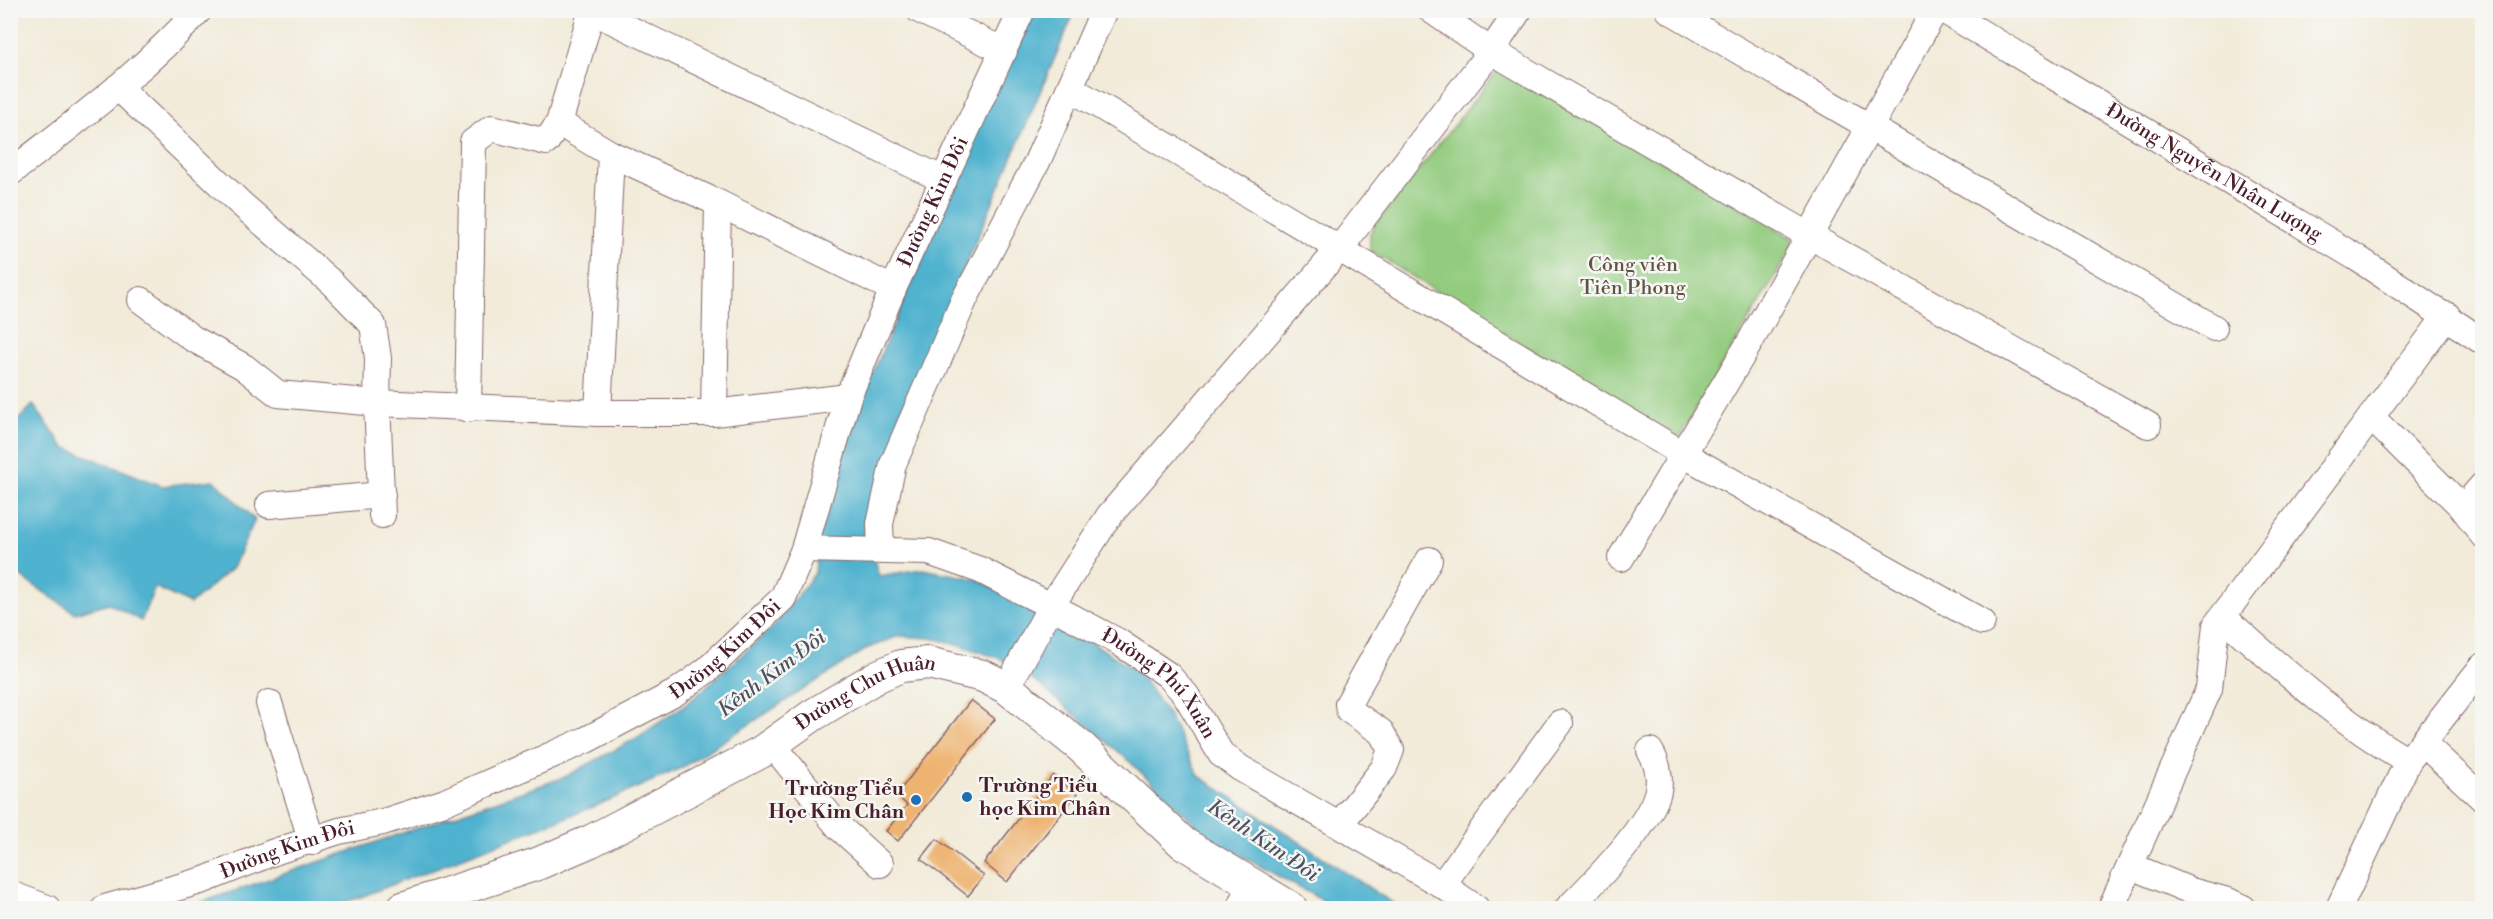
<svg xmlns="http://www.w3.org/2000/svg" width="2493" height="919" font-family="'Libre Bodoni',serif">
	<rect width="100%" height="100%" fill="#f6f6f2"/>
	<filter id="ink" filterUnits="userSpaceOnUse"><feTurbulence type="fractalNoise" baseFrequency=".0167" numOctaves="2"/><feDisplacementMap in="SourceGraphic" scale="12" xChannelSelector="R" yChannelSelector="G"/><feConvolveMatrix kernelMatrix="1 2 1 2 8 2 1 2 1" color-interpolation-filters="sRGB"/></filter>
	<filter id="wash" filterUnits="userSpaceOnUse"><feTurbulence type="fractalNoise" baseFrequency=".008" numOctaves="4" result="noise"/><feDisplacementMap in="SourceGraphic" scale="24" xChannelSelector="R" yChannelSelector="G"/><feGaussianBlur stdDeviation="1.35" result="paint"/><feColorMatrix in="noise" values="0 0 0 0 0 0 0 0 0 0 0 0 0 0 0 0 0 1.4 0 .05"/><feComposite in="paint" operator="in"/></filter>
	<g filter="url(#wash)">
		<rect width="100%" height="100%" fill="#f2ebd9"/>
		<path fill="#93cc7f" stroke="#6e7655" stroke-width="1.5" d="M1501,66L1792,238L1793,246L1680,436H1670L1370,250V233L1375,225Z"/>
		<path fill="#50b2cf" stroke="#4d687d" stroke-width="1.5" d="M1028,11H1075L907,401L868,540L879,576L922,569L977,579L1070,628L1138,672L1169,716L1199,776L1400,908H1336L1211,839L1127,759L1041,686L1001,659L954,643L930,638L899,636L868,648L681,768L598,805L358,898L328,908H185L565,777L635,739L689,702L775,625L815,573L819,528L858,408Z
			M33,405L64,447L162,486L214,480L255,520L232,568L190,604L155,587L141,621L109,603L75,613L14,572L10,565L11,424L15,423Z"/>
		<g id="blocks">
			<path fill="#eeb36f" d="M971,700L995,719L898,841L886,831L907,805L896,795Z
				M1053,775L1077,794L1007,882L984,863Z
				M937,839L984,876L968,896L921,859Z"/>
		</g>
	</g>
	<g filter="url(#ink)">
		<use href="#blocks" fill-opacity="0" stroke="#856668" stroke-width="1.5"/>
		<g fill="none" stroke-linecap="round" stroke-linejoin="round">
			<defs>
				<g id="minor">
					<path d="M919,10L1004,51"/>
					<path d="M1431,10L1491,51L1810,236L2148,425"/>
					<path d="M1669,10L2214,328"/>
					<path id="s1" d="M1943,10L2357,258L2482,341"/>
					<path d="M592,11L944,180"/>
					<path d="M118,87L240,203L332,283L373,325L378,358L377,403L278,394L244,367L192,338L141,300"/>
					<path d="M1070,88L1683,454L1982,622"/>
					<path d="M559,123L611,154L718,203L893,289"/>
					<path d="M10,173C76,121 143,72 199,10"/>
					<path d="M468,409L473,142L492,128L546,142L559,123L592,10"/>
					<path d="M598,413L611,154"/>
					<path d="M714,413L718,203"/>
					<path d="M2371,417L2463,508L2482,486"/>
					<path d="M269,505L382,495"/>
					<path d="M2463,508L2482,534"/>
					<path d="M382,515L377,403L598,413H714L848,397"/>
					<path id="s2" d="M804,549L929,552L980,570L1051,606L1117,641L1168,675L1186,695L1221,754L1240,768L1442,885L1476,908"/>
					<path d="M881,550L880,524L893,464L965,298L1037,162L1104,10"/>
					<path d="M1621,558L1750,342L1935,10"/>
					<path d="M2223,617C2282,669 2340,722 2408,761"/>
					<path d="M1007,688L1051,606L1109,516L1340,248L1491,51L1519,10"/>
					<path d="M269,703L312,842"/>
					<path d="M772,744L838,826L880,864"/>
					<path d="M2424,744L2482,798"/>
					<path d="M1340,824L1384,768L1391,750L1381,732L1349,710L1348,704L1429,560"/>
					<path d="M2131,866L2191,891L2228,901L2243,908"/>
					<path d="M1442,885L1560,723"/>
					<path d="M10,894L47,908"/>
					<path id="s3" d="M105,908L204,880L274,852L339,831L383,822L445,802L586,740L675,693L707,670L783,598L804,549L848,397L893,289L1022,10"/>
					<path d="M1240,908L1251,886"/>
					<path d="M1568,908C1595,882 1641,834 1655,800C1662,784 1659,765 1650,751"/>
					<path d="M2111,908L2209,689L2216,625L2447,315"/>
					<path d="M2339,908L2408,761L2482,667"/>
				</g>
				<g id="major">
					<path id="s4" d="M403,908L537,864L591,841L761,752L813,715L878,676L901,666L928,663L983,676L1007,688L1081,747L1183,843L1291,908"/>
				</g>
			</defs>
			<use href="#minor" stroke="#856668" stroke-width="28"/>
			<use href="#major" stroke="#856668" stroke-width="34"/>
			<use href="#minor" stroke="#fff" stroke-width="26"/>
			<use href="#major" stroke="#fff" stroke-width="32"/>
		</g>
	</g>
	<g fill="#1f6fb2" stroke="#f6f6f2" stroke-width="2">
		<circle cx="967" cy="797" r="6"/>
		<circle cx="916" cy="800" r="6"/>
	</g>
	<g text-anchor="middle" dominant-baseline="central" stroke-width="5" stroke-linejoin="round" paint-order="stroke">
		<g font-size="20" fill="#4a1f2b" stroke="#f6f6f2">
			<text stroke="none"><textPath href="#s1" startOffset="316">Đường Nguyễn Nhân Lượng</textPath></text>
			<text stroke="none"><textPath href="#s3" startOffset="1180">Đường Kim Đôi</textPath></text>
			<text stroke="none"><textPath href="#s3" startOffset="678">Đường Kim Đôi</textPath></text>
			<text stroke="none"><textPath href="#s2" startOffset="394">Đường Phú Xuân</textPath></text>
			<text stroke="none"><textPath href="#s4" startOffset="514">Đường Chu Huân</textPath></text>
			<text stroke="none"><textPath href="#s3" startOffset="192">Đường Kim Đôi</textPath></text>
		</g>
		<g font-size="20" fill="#605344" stroke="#f6f6f2">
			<text x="1633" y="265">Công viên<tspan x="1633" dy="23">Tiên Phong</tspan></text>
		</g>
		<g font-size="20" font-weight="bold" fill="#4a1f2b" stroke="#f6f6f2" text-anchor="start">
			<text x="979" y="786">Trường Tiểu<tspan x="979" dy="23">học Kim Chân</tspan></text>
			<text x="904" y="789" text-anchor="end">Trường Tiểu<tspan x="904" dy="23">Học Kim Chân</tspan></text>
		</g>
		<g font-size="21" font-style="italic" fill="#4c5264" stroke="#f6f6f2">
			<text transform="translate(772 674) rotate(-37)">Kênh Kim Đôi</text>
			<text transform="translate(1263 841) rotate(34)">Kênh Kim Đôi</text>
		</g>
	</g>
	<rect width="2493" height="919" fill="none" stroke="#f6f6f2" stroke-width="36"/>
</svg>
